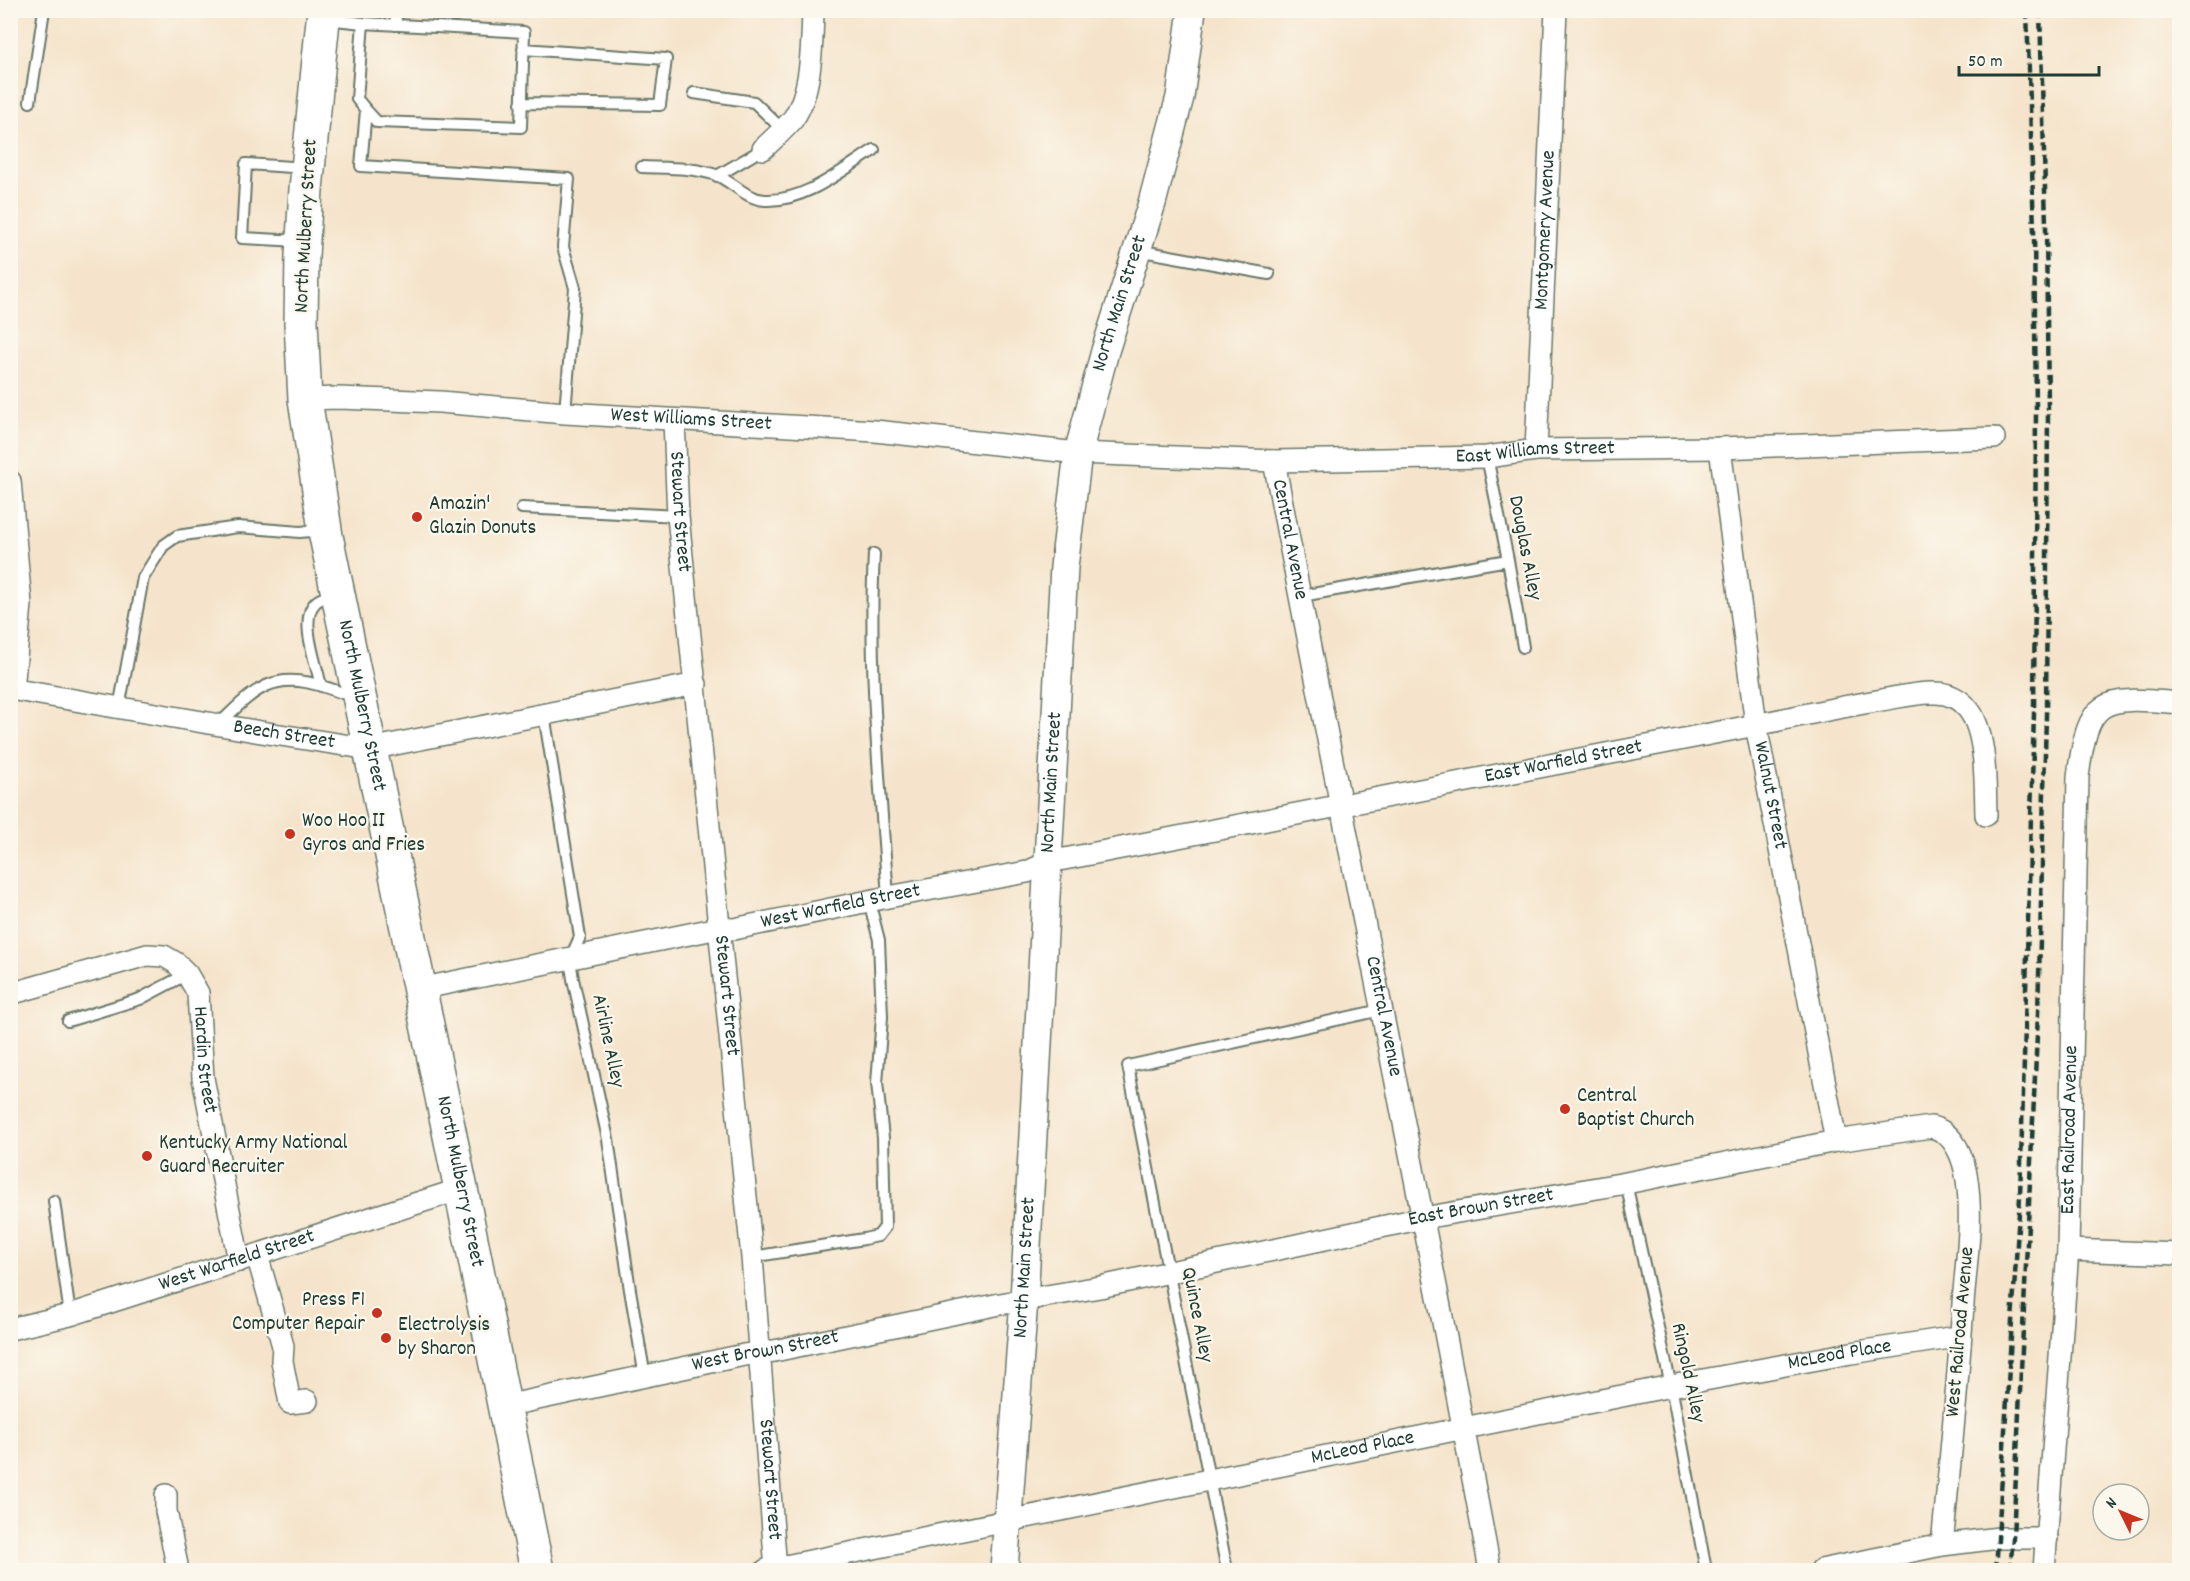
<svg xmlns="http://www.w3.org/2000/svg" width="2190" height="1581" font-family="Dekko,sans-serif">
	<rect width="100%" height="100%" fill="#fbf7ec"/>
	<filter id="ink" filterUnits="userSpaceOnUse"><feTurbulence type="fractalNoise" baseFrequency=".0167" numOctaves="2"/><feDisplacementMap in="SourceGraphic" scale="12" xChannelSelector="R" yChannelSelector="G"/><feConvolveMatrix kernelMatrix="1 2 1 2 8 2 1 2 1" color-interpolation-filters="sRGB"/></filter>
	<filter id="wash" filterUnits="userSpaceOnUse"><feTurbulence type="fractalNoise" baseFrequency=".008" numOctaves="4" result="noise"/><feDisplacementMap in="SourceGraphic" scale="24" xChannelSelector="R" yChannelSelector="G"/><feGaussianBlur stdDeviation="1.35" result="paint"/><feColorMatrix in="noise" values="0 0 0 0 0 0 0 0 0 0 0 0 0 0 0 0 0 1.4 0 .05"/><feComposite in="paint" operator="in"/></filter>
	<g filter="url(#wash)">
		<rect width="100%" height="100%" fill="#f5e4cb"/>
	</g>
	<g filter="url(#ink)">
		<g fill="none" stroke-linecap="round" stroke-linejoin="round">
			<defs>
				<path id="service" d="M326,19L363,23L357,99L366,110L361,166L569,179L563,247L575,288L565,413
					M363,23L524,32L521,127L377,122L366,110
					M395,25L397,10
					M694,93L754,102L783,130
					M30,102L44,10
					M521,103L660,105L666,59L523,49
					M642,167C666,168 693,167 716,175C733,182 746,199 765,200C805,202 842,170 874,150
					M717,176L763,149
					M300,241L242,238L246,164L306,168
					M1137,250L1269,274
					M1487,457L1508,560L1523,647
					M522,508L678,516
					M874,554C868,668 880,783 888,897
					M1301,596L1508,560
					M321,686C317,665 298,618 316,602C321,597 328,597 334,596
					M119,708L143,578L163,546L177,536L238,527L300,532L321,530
					M544,714L580,937L570,959L573,979L608,1139L630,1290L645,1377
					M218,725C232,712 248,694 266,686C294,673 326,687 353,697
					M68,1021L140,999L187,974
					M1626,1183L1671,1386L1706,1570
					M54,1201L70,1315
					M752,1257L864,1239L878,1236L885,1227L883,1138L877,1083L882,1017L879,940L869,901
					M1227,1570L1128,1066L1381,1010"/>
				<g id="minor">
					<path d="M763,149C773,139 784,130 793,119C812,93 812,42 813,10"/>
					<path id="s1" d="M305,399L339,398L440,402L565,413L875,431L1078,453L1274,461L1487,457L1536,450L1720,448L1994,438"/>
					<path id="s2" d="M674,420L678,516L752,1257L776,1570"/>
					<path id="s3" d="M1720,448L1756,725L1836,1141"/>
					<path id="s4" d="M1536,450L1556,10"/>
					<path id="s5" d="M1274,461C1344,831 1422,1200 1490,1570"/>
					<path d="M10,481L21,604L13,690"/>
					<path id="s6" d="M10,689L261,732L370,749L696,684"/>
					<path id="s7" d="M419,989L719,928L734,929L888,897L1027,872L1049,862L1756,725C1798,716 1839,707 1882,700C1899,697 1918,692 1936,693C1948,693 1960,699 1968,709C1987,732 1985,785 1986,815"/>
					<path id="s8" d="M10,994L147,955L164,956L176,963L187,974L198,993L203,1078L239,1261"/>
					<path d="M2068,1250L2180,1254"/>
					<path d="M257,1255L283,1346L282,1361L290,1403L307,1401"/>
					<path id="s9" d="M10,1329L70,1315L461,1189"/>
					<path id="s10" d="M505,1406L744,1355L774,1351L1000,1304L1100,1287L1423,1218L1626,1183L1836,1141L1931,1127C1955,1132 1964,1159 1967,1180C1973,1221 1966,1263 1963,1304C1958,1384 1950,1464 1942,1545"/>
					<path d="M166,1495V1511L178,1570"/>
					<path id="s11" d="M766,1570L1671,1386L1851,1353L1950,1338L1960,1345"/>
					<path d="M1821,1570L1942,1545L1999,1538H2047"/>
					<path id="s12" d="M2044,1570L2068,1250L2078,777C2088,694 2103,697 2180,703"/>
				</g>
				<g id="tertiary">
					<path id="s13" d="M1004,1570L1024,1300L1064,567L1078,453L1105,351L1152,203L1180,97L1192,10"/>
				</g>
				<g id="primary">
					<path id="s14" d="M324,10L306,189L302,256L301,322L305,399L326,536L461,1189L537,1570"/>
				</g>
			</defs>
			<use href="#service" stroke="#6a7769" stroke-width="14"/>
			<use href="#minor" stroke="#6a7769" stroke-width="24"/>
			<use href="#tertiary" stroke="#6a7769" stroke-width="30"/>
			<use href="#primary" stroke="#6a7769" stroke-width="36"/>
			<use href="#service" stroke="#fff" stroke-width="10"/>
			<use href="#minor" stroke="#fff" stroke-width="21"/>
			<use href="#tertiary" stroke="#fff" stroke-width="27"/>
			<use href="#primary" stroke="#fff" stroke-width="33"/>
			<path stroke="#1f3d34" stroke-width="4.5" stroke-dasharray="9 4.5" stroke-linecap="butt" d="M1996,1570L2020,1197L2034,713L2036,410L2034,231L2027,10
				M2010,1570L2013,1538L2038,1014L2046,716L2048,411L2046,225L2040,10"/>
		</g>
	</g>
	<g fill="#c8321e" stroke="#fbf7ec" stroke-width="2">
		<circle cx="417" cy="517" r="6"/>
		<circle cx="290" cy="834" r="6"/>
		<circle cx="1565" cy="1109" r="6"/>
		<circle cx="147" cy="1156" r="6"/>
		<circle cx="377" cy="1313" r="6"/>
		<circle cx="386" cy="1338" r="6"/>
	</g>
	<g text-anchor="middle" dominant-baseline="central" stroke-width="4.5" stroke-linejoin="round" paint-order="stroke">
		<g font-size="21" fill="#1f3d34" stroke="#fbf7ec">
			<text transform="translate(307 226) rotate(-87)">North Mulberry Street</text>
			<text stroke="none"><textPath href="#s4" startOffset="220">Montgomery Avenue</textPath></text>
			<text stroke="none"><textPath href="#s13" startOffset="1275">North Main Street</textPath></text>
			<text stroke="none"><textPath href="#s1" startOffset="387">West Williams Street</textPath></text>
			<text stroke="none"><textPath href="#s1" startOffset="1233">East Williams Street</textPath></text>
			<text stroke="none"><textPath href="#s2" startOffset="92">Stewart Street</textPath></text>
			<text stroke="none"><textPath href="#s5" startOffset="80">Central Avenue</textPath></text>
			<text transform="translate(1524 548) rotate(79)">Douglas Alley</text>
			<text stroke="none"><textPath href="#s14" startOffset="702">North Mulberry Street</textPath></text>
			<text stroke="none"><textPath href="#s6" startOffset="278">Beech Street</textPath></text>
			<text stroke="none"><textPath href="#s7" startOffset="1168">East Warfield Street</textPath></text>
			<text stroke="none"><textPath href="#s13" startOffset="789">North Main Street</textPath></text>
			<text stroke="none"><textPath href="#s3" startOffset="351">Walnut Street</textPath></text>
			<text stroke="none"><textPath href="#s7" startOffset="430">West Warfield Street</textPath></text>
			<text stroke="none"><textPath href="#s2" startOffset="578">Stewart Street</textPath></text>
			<text stroke="none"><textPath href="#s5" startOffset="566">Central Avenue</textPath></text>
			<text transform="translate(607 1041) rotate(78)">Airline Alley</text>
			<text stroke="none"><textPath href="#s8" startOffset="278">Hardin Street</textPath></text>
			<text stroke="none"><textPath href="#s12" startOffset="441">East Railroad Avenue</textPath></text>
			<text stroke="none"><textPath href="#s14" startOffset="1188">North Mulberry Street</textPath></text>
			<text stroke="none"><textPath href="#s10" startOffset="996">East Brown Street</textPath></text>
			<text stroke="none"><textPath href="#s9" startOffset="237">West Warfield Street</textPath></text>
			<text stroke="none"><textPath href="#s13" startOffset="303">North Main Street</textPath></text>
			<text transform="translate(1196 1315) rotate(79)">Quince Alley</text>
			<text transform="translate(1961 1332) rotate(-85)">West Railroad Avenue</text>
			<text stroke="none"><textPath href="#s10" startOffset="266">West Brown Street</textPath></text>
			<text stroke="none"><textPath href="#s11" startOffset="1095">McLeod Place</textPath></text>
			<text transform="translate(1687 1373) rotate(78)">Ringold Alley</text>
			<text stroke="none"><textPath href="#s11" startOffset="609">McLeod Place</textPath></text>
			<text stroke="none"><textPath href="#s2" startOffset="1064">Stewart Street</textPath></text>
		</g>
		<g font-size="21" fill="#1f3d34" stroke="#fbf7ec" text-anchor="start">
			<text x="429" y="505">Amazin'<tspan x="429" dy="24">Glazin Donuts</tspan></text>
			<text x="302" y="822">Woo Hoo II<tspan x="302" dy="24">Gyros and Fries</tspan></text>
			<text x="1577" y="1097">Central<tspan x="1577" dy="24">Baptist Church</tspan></text>
			<text x="159" y="1144">Kentucky Army National<tspan x="159" dy="24">Guard Recruiter</tspan></text>
			<text x="365" y="1301" text-anchor="end">Press F1<tspan x="365" dy="24">Computer Repair</tspan></text>
			<text x="398" y="1326">Electrolysis<tspan x="398" dy="24">by Sharon</tspan></text>
		</g>
	</g>
	<rect width="2190" height="1581" fill="none" stroke="#fbf7ec" stroke-width="36"/>
	<g transform="translate(2121 1512) rotate(313)"><circle r="28" fill="#fbf7ec" stroke="#a3ada2" stroke-width="1.5"/>
	<path d="M0-4.5L10 22L0 15L-10 22Z" fill="#c8321e"/>
	<text y="-9" font-size="16" font-weight="bold" text-anchor="middle" fill="#1f3d34">N</text>
	</g>
	<path d="M1959 66v9h140v-9" fill="none" stroke="#1f3d34" stroke-width="3"/>
	<text x="1968" y="66" font-size="18" fill="#1f3d34" stroke="#fbf7ec" stroke-width="4.5" paint-order="stroke">50 m</text>
</svg>
